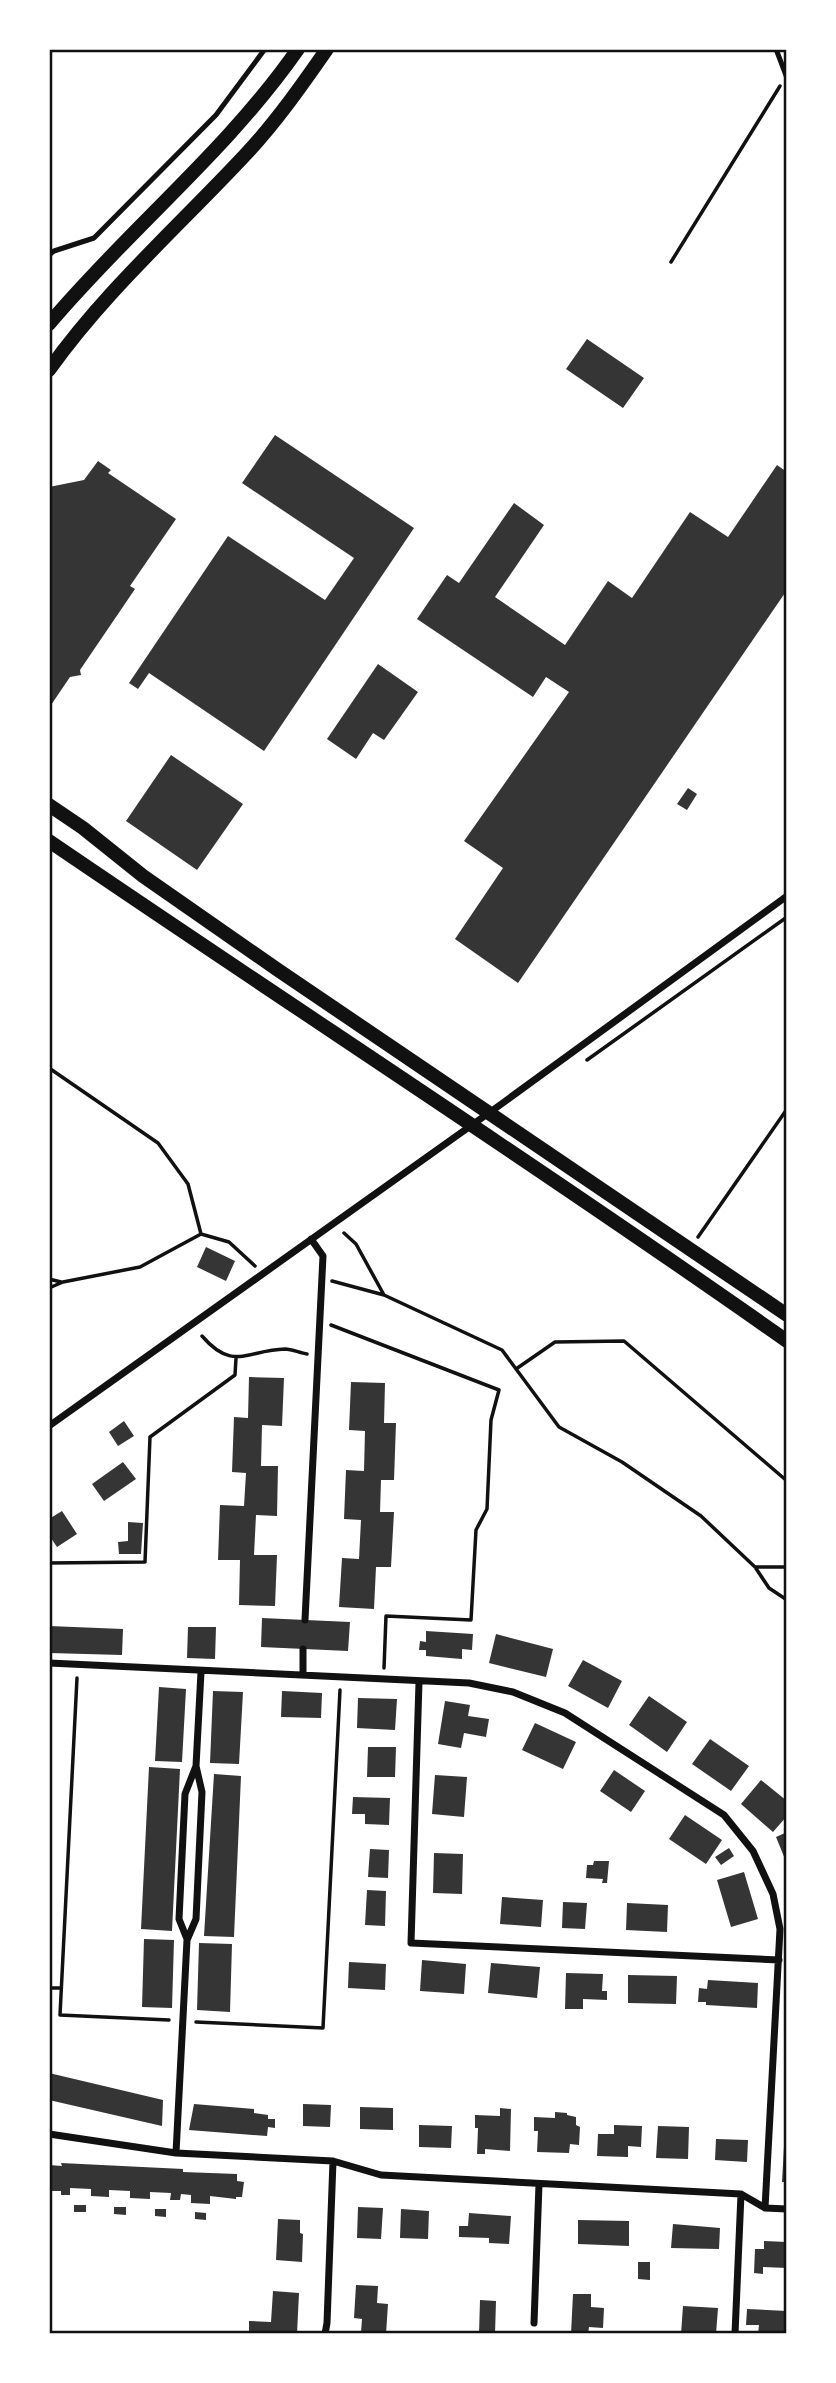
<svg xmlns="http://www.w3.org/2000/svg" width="836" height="2383" font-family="'Fira Sans',sans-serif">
	<rect width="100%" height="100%" fill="#fff"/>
	<path fill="#353535" d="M587,339L644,378L623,408L566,369Z
		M275,435L414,528L264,751L149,673L138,689L129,683L228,536L325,600L354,558L242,483Z
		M98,461L111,470L108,473L176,519L130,586L135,589L80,670L81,675L70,677L49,708V487L84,480Z
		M777,465L787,472V590L518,983L455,939L503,868L464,841L569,692L546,677L533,697L417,619L447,575L459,583L514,503L544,525L495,597L565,645L608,581L632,598L690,512L728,537Z
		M378,664L418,692L384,740L373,733L356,759L327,739Z
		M171,755L243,804L197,870L126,821Z
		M688,788L697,794L687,810L677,804Z
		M206,1247L235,1261L226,1281L197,1267Z
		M249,1377L284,1378L282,1426L262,1425L261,1466H278L277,1516L256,1515L254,1555H277L275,1606L239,1605L240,1560H218L220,1505L244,1506L246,1473L232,1472L234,1417L248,1418Z
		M351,1382L385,1383L384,1423H396L394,1480H381L380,1512H394L391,1567H376L374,1609L339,1607L342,1558L359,1559L361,1520L344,1519L346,1470L364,1471L365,1431L349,1430Z
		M124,1421L134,1436L118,1446L109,1432Z
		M123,1462L136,1479L104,1501L92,1484Z
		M62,1511L77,1534L57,1547L49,1535V1519Z
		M128,1522L143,1523L141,1554H119L118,1542L128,1541Z
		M262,1618L350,1622L348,1651L261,1647Z
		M49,1626L123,1629L122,1655L49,1653Z
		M188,1627H216L215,1659L187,1658Z
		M426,1631L473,1634L472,1650L462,1649V1659L426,1656V1650H419L420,1641L426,1642Z
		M496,1634L553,1649L546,1677L489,1663Z
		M583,1660L622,1681L608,1708L568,1686Z
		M159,1687L186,1689L182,1762L155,1761Z
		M213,1691L243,1692L239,1764L210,1763Z
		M282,1691L322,1693L321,1718L281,1717Z
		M649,1696L687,1722L667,1752L629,1725Z
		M358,1698L397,1699L395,1730L357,1728Z
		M445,1701L470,1705L468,1716L489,1719L486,1737L464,1733L461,1748L438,1744Z
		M535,1723L576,1742L563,1769L522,1750Z
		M710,1739L749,1766L731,1791L692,1764Z
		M368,1747H396L395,1777H367Z
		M149,1767L180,1769L172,1931L141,1929Z
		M614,1770L645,1791L631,1812L600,1791Z
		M214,1774L241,1776L234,1937L204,1936Z
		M435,1775L467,1777L464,1817L432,1814Z
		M761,1780L787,1801V1816L773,1832L741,1804Z
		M353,1797L390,1798L389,1825L365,1824V1814H352Z
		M685,1815L722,1840L706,1864L669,1839Z
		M787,1832V1864L776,1837Z
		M729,1848L734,1856L721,1865L715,1857Z
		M370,1849L389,1850L388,1878L368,1877Z
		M434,1853L463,1854L462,1894L433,1893Z
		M594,1861H609L607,1883H602L603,1879L586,1878L587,1865H593Z
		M744,1872L758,1919L731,1927L717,1880Z
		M367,1890L386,1891L385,1926L365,1925Z
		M502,1897L543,1900L541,1927L500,1924Z
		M563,1902L587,1903L585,1929L562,1928Z
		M627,1903L668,1905L667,1932L626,1930Z
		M144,1939L174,1940L172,2008L142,2007Z
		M199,1943L232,1944L230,2012L197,2010Z
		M422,1960L466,1964L464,1994L420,1991Z
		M349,1962L386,1964L385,1990L348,1988Z
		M491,1963L540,1967L537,1998L488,1993Z
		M566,1973L603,1974L602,1991H607V2000L583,1999V2009H565Z
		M628,1975L677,1976L676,2004L628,2003Z
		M708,1980L758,1983L757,2008L706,2005V2002H698L699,1988L707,1989Z
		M49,2073L163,2100L162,2126L49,2100Z
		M194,2104L254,2109V2113L268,2115V2119H275V2128L268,2127L267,2136L189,2130Z
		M303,2104L331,2105L330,2127L303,2126Z
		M360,2107L393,2108V2130L360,2129Z
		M500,2108L511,2109L510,2151L485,2149V2154H477L478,2128H475V2115L500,2116Z
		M555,2112L567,2113V2115L576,2117V2125L580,2127L579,2145L570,2144L569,2153L537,2152L538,2131H534V2117L555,2118Z
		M419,2125L452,2126L451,2148L419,2147Z
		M614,2125L642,2126L641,2147L628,2146V2157L597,2156L598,2134H614Z
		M658,2126L689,2127L688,2159L656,2158Z
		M785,2128H787V2182H782Z
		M716,2139L748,2140L747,2162L715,2160Z
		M61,2163L183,2169V2172L237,2174V2181L244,2182L242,2197H236V2199L210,2196V2204L191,2203V2195L181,2194L180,2200H170L171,2193L150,2192V2199L130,2198V2191L109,2190V2197L91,2196V2189L70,2188V2195H61V2191H49V2165L62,2166Z
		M74,2205H86V2212H74Z
		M114,2207H126V2215L114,2214Z
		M358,2207L383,2208L381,2239L357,2238Z
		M155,2209H166V2217L155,2216Z
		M401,2209L429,2211L428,2239L400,2238Z
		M195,2212L206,2213V2220L195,2219Z
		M469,2213L511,2216L509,2244L489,2243V2238L459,2237V2226H468Z
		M278,2219L300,2220V2233L303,2234L302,2262L276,2260Z
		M578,2220L629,2221V2246L578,2244Z
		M673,2224L720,2228L719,2249L671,2248Z
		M764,2241L787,2242V2268L763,2267V2274L754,2273L755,2249H764Z
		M638,2262H650V2280L638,2279Z
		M356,2285L378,2286L377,2303L388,2304L386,2334L361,2333L362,2319L354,2318Z
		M273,2291L299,2293L297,2334H249V2321L271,2322Z
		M573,2294H591V2307L604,2308L603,2328L589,2327L588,2334H571Z
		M480,2300L496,2301L495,2334H479Z
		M683,2306L718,2308L716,2334H681Z
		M747,2309L787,2311V2334H758L759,2325H746Z"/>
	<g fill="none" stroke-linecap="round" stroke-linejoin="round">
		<path stroke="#111" stroke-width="3.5" d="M671,262L780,86
			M587,1060L787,917
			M49,1068L158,1143L188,1184L201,1234L229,1242L255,1266
			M344,1233L356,1244L384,1295L502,1350L559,1427L622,1462L701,1516L755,1567L769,1588L787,1600
			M698,1237L787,1109
			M49,1279L61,1282
			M332,1281L384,1295
			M49,1288L63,1282L140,1267L201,1234
			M331,1325L499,1390L491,1420L487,1509L476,1530L471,1620L386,1616L384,1668
			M202,1336C233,1372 247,1350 285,1349C292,1349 300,1353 307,1354
			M516,1369L555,1342L624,1341L787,1481
			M49,1563L145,1562L150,1437L235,1375L236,1358
			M755,1567H787
			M77,1678L60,2015L169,2020
			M49,1988H61
			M196,2022L323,2028L340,1690"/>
		<path stroke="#111" stroke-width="5" d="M776,49L787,78
			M49,255L54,251L94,238L216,115L265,49"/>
		<path stroke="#111" stroke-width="7" d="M49,1426L500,1105L787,896
			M305,1620L323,1256L311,1239
			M49,1663L469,1683L513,1692L565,1713L724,1815L753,1851L773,1894L780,1929L765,2208
			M303,1675V1649
			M419,1682L411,1943L779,1960
			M187,1939L179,1919L185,1794L196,1766
			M49,2134L176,2153L333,2161L381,2175L741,2194L765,2208L787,2209
			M176,2153L187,1940L196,1919L202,1792L196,1766L201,1672
			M534,2323L539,2184
			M325,2334L327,2323L333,2161
			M735,2334L741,2194"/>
		<path stroke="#111" stroke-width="14" d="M49,324C129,229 227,151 298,49
			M49,370C106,290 179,226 246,154C276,122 302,85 327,49
			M49,805L83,828L143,876L278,970L787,1315
			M49,841C294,1008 544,1170 787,1341"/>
	</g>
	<rect width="836" height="2383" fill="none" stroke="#ffffff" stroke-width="102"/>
	<rect x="51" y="51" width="734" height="2281" fill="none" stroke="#111" stroke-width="2.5"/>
</svg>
